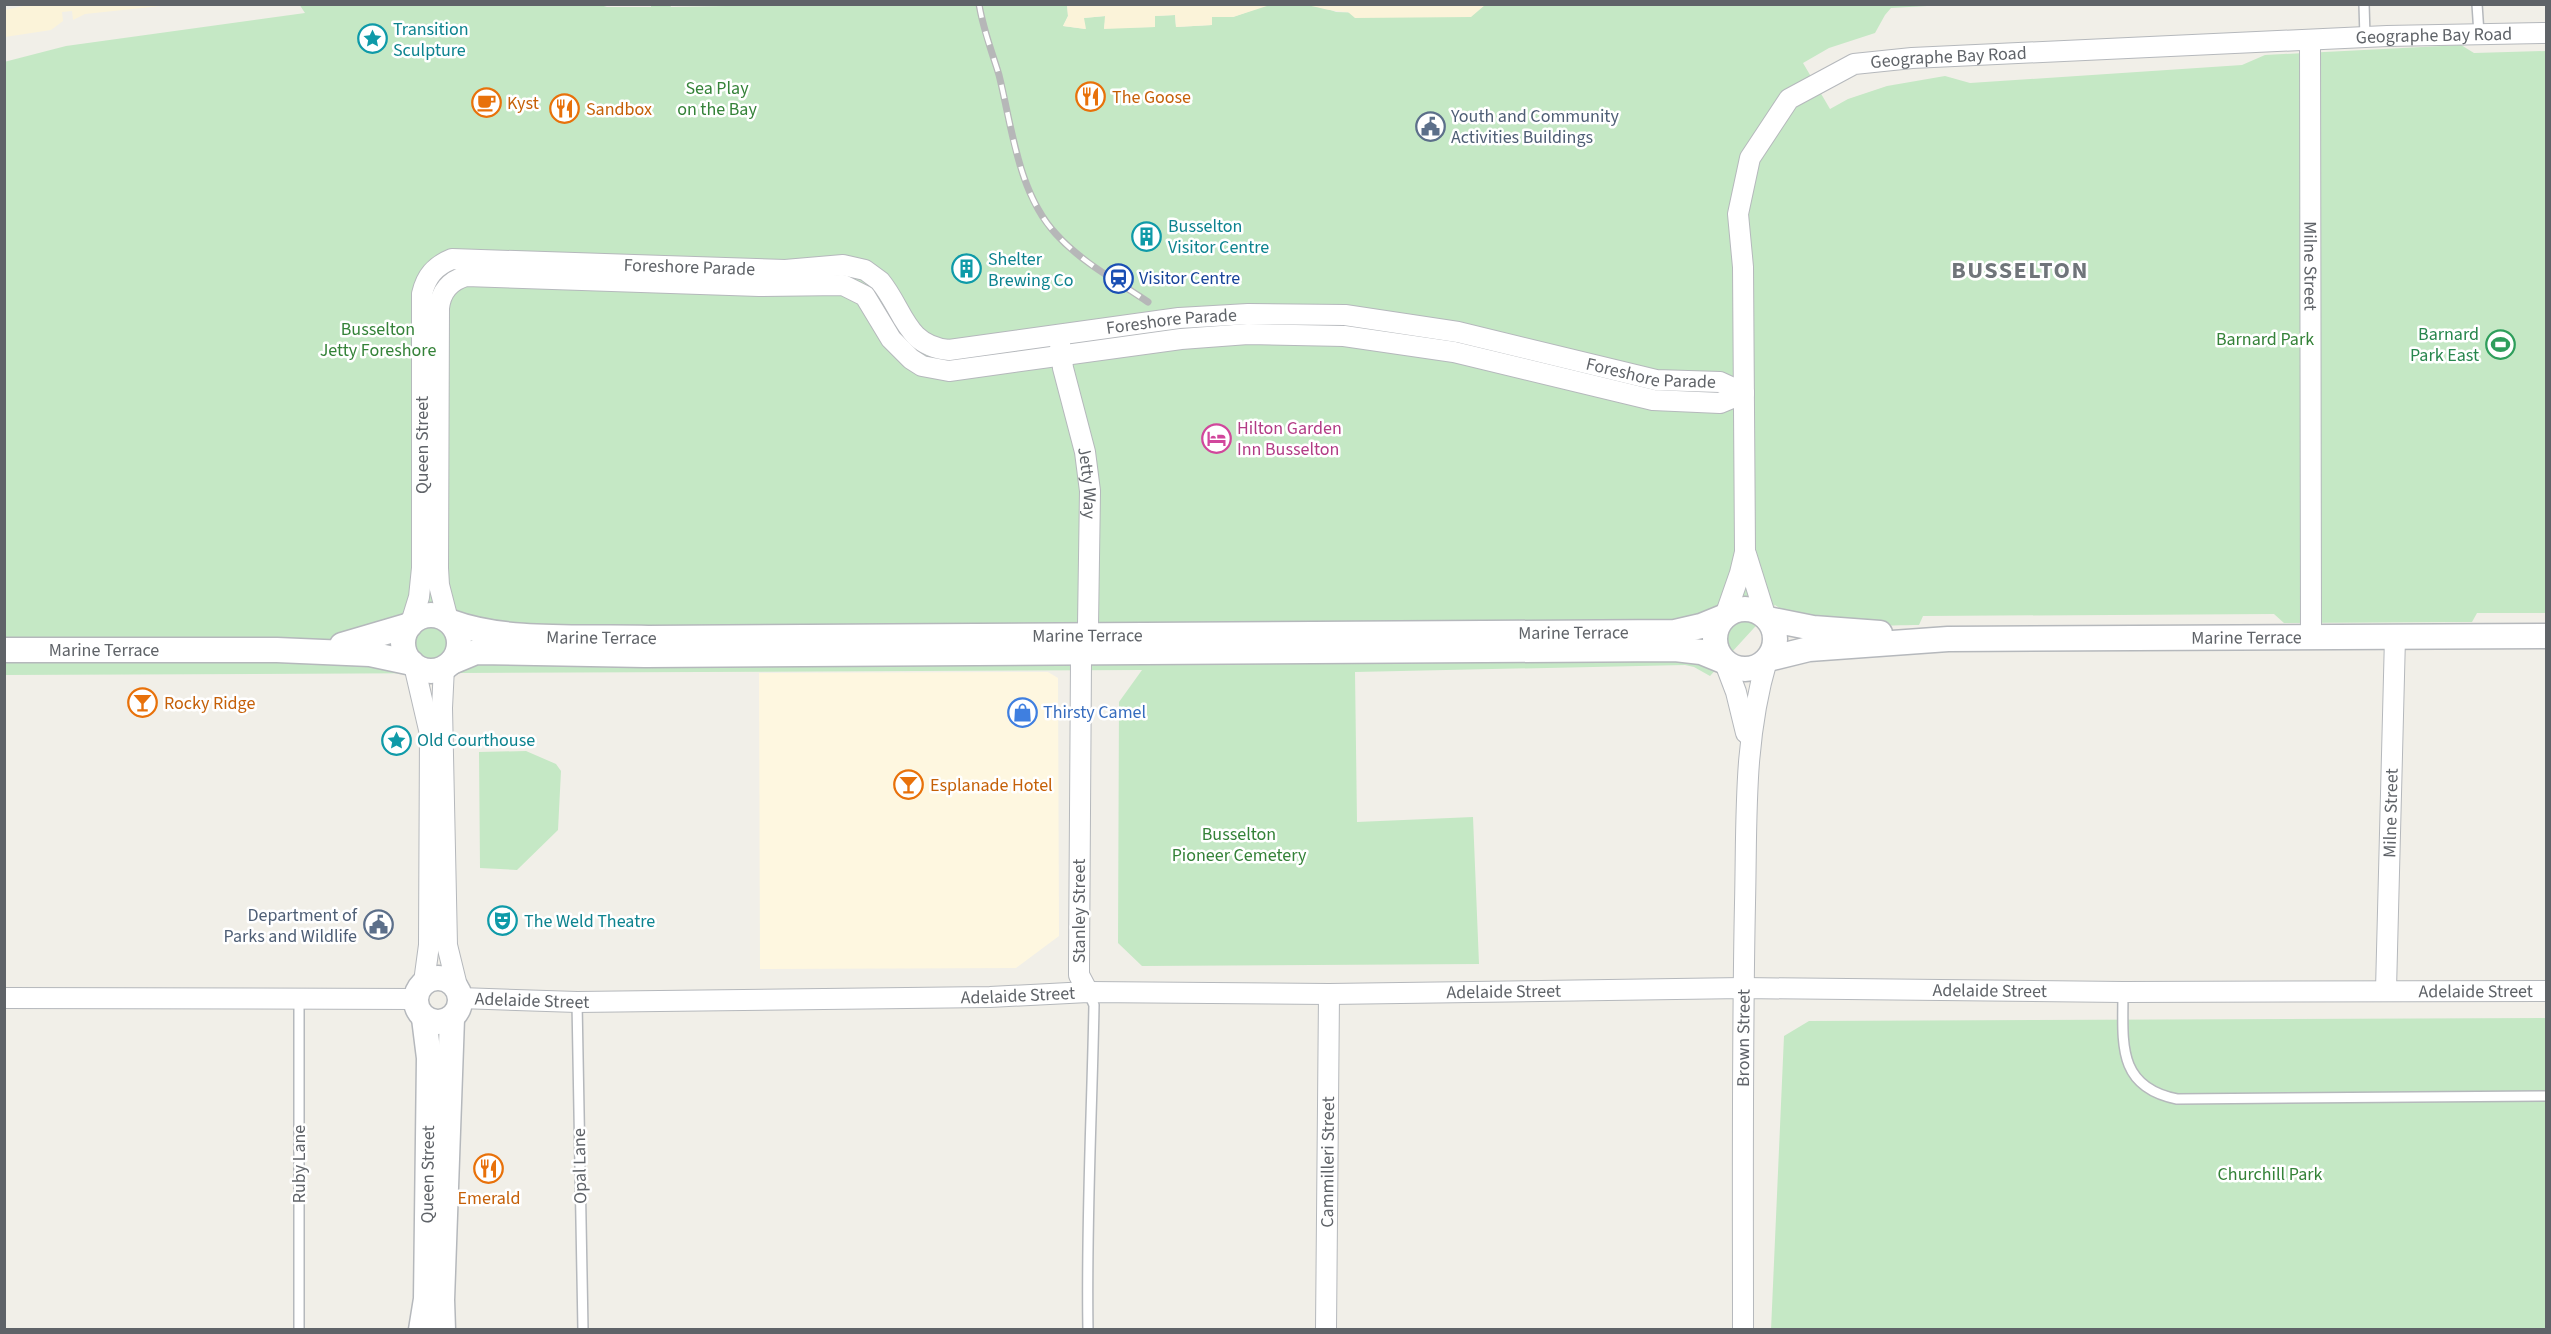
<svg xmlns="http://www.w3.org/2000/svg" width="2551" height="1334" font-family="'Source Sans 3',sans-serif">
	<rect width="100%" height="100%" fill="#f1efe8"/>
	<path fill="#fef7e0" d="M1048,672L1058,678L1059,936L1016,968L760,969L759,673Z"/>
	<path fill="#c5e8c5" d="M299,4H597L607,7H651V4L670,5L671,7L726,6V4L745,6L1067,4L1068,16L1063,26L1085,29L1083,18L1106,16L1104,28L1155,27V16L1175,15L1176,27L1212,25V17H1233L1270,4L1320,6L1336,12L1470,17L1485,4L1945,5L1891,8L1885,15L1875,33L1829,48L1803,63L1830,109L1848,99L1887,86L1945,76L1970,83L2242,65L2265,55L2461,45L2474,53L2546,51V613H2477L2472,622L2284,623L2274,614L1923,616L1919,625C1875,625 1811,633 1775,605L1710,676L1694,667L1685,665L1355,672L1357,822L1473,817L1479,964L1142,966L1118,943L1119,702L1142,670L5,675L4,62L66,46L305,13Z
		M526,751L556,764L561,771L558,830L517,870L480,868L479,752Z
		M2546,1018V1329L1771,1330L1784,1036L1809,1021Z"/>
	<path fill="#fbf3d9" d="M28,5V4L170,5L85,14L73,20L72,11L62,12L63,21L51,30L5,37V10Z
		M1067,5V4L1270,5L1233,17H1212V25L1176,27L1175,15L1155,16V27L1104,29L1105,16L1084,18L1086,29L1063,26L1068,16Z
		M1308,5H1485L1471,17L1355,18L1348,12C1336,12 1319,8 1308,5Z"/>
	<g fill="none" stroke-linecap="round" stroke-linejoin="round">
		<defs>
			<path id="service" d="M2364,4L2365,37
				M2477,4L2479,34
				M1088,992L1094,1005C1092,1113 1086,1221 1088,1330
				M2123,992C2123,1042 2116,1087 2177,1099L2546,1096
				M577,1002L583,1330
				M299,1330V998"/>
			<g id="minor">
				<path id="s1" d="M2310,40L2311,638"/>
				<path id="s2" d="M1060,344L1063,368L1085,452L1090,491L1088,625L1081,659L1079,965V975L1088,992"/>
				<path d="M1746,554L1766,618"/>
				<path id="s3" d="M1725,616L1740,573L1745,552L1743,267L1738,214L1750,158L1789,99L1854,64L1912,58L2387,36L2546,33"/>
				<path d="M448,620L439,585L438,568L439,308C441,291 450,281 466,276L759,286L843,285L865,296L891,339L911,359L922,366L949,371L1181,339L1248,334L1344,336L1454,352L1653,400L1720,403L1744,393"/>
				<path id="s4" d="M411,623L419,597L422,568V294C426,276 435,266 452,259L785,270L843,265L865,270L880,281C904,310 905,346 949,350L1179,318L1248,314L1345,315L1458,332L1656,380L1720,382L1744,393"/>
				<path d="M1725,663L1736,692L1746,733"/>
				<path d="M414,665L430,734L429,945L424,982"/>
				<path d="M444,667L442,708L447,945L458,990"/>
				<path id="s5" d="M2386,990L2395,637"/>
				<path d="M4,998L415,999"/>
				<path id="s6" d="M460,998L577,1002L990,997L1088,992L1329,994L1743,988L2123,992L2546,991"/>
				<path id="s7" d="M1326,1330L1329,994"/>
				<path id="s8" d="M1743,1330C1743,1187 1742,1045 1745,903C1747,820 1743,741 1767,660"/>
			</g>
			<g id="tertiary">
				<circle cx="1745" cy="639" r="30"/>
				<circle cx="431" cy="643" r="28"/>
				<path d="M1768,619L1813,628L1880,633"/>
				<path id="s9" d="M451,622C507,643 587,636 648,638L1675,632L1701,626L1723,617"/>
				<path d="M342,645L410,625"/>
				<path id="s10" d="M4,650H277L370,654L412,663"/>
				<path id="s11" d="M1768,659L1809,649L1948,639L2546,636"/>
				<path d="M452,662L476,652L645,655L1675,649L1701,652L1723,661"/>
				<circle cx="438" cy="1000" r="22"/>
				<path id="s12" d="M421,1330L426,1299L429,1058L424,1018"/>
				<path d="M443,1330L442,1300L452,1018"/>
			</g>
		</defs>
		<use href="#service" stroke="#b5b8bc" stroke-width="12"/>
		<use href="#minor" stroke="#b5b8bc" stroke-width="22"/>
		<use href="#tertiary" stroke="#b5b8bc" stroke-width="27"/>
		<use href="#service" stroke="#fff" stroke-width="9"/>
		<use href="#minor" stroke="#fff" stroke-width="20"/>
		<use href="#tertiary" stroke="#fff" stroke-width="24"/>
		<defs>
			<path id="rail" d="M979,4C983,29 992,52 999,75C1012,127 1018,193 1056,234C1081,262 1117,281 1148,302"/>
		</defs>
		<use href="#rail" stroke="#b6b7b8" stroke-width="7"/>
		<use href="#rail" stroke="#fff" stroke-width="4.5" stroke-dasharray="14" stroke-linecap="butt"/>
	</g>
	<defs>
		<symbol id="sight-ring" viewBox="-11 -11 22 22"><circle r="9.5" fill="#fff" stroke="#0f9aa8" stroke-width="1.5"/><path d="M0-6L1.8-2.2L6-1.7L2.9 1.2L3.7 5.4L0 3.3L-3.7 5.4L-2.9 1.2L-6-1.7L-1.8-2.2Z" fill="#0f9aa8"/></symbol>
		<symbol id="restaurant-ring" viewBox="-11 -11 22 22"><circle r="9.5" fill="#fff" stroke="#e8710a" stroke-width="1.5"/><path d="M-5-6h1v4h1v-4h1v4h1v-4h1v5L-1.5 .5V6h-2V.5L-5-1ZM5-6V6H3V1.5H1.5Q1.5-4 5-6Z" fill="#e8710a"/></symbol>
		<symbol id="cafe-ring" viewBox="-11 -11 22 22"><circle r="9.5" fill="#fff" stroke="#e8710a" stroke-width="1.5"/><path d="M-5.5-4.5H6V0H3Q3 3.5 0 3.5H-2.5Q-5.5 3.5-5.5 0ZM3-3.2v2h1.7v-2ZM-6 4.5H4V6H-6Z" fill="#e8710a"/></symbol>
		<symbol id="civic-ring" viewBox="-11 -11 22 22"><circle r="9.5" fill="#fff" stroke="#5c6f8a" stroke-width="1.5"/><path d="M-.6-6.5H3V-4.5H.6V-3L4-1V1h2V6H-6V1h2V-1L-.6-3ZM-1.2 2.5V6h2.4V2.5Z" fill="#5c6f8a"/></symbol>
		<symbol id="building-ring" viewBox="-11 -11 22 22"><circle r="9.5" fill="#fff" stroke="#0f9aa8" stroke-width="1.5"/><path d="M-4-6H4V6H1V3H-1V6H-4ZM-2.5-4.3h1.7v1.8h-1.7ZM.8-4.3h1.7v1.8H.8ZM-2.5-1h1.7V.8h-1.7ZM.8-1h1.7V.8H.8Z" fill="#0f9aa8"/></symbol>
		<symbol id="station-ring" viewBox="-11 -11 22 22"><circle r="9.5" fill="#fff" stroke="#1a4fb4" stroke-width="1.5"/><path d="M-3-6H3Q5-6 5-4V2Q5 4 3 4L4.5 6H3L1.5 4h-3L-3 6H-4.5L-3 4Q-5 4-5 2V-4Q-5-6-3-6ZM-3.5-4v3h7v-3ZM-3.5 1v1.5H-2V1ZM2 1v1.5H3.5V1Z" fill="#1a4fb4"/></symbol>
		<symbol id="stadium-ring" viewBox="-11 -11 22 22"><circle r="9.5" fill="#fff" stroke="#2e9e5b" stroke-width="1.5"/><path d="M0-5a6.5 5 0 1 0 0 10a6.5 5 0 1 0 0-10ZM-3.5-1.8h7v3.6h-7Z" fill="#2e9e5b"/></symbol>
		<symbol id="hotel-ring" viewBox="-11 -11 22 22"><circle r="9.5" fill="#fff" stroke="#d1479c" stroke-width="1.5"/><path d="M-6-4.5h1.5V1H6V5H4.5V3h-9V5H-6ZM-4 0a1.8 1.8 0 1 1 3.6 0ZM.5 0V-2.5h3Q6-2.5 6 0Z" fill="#d1479c"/></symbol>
		<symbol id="bar-ring" viewBox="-11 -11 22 22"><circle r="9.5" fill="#fff" stroke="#e8710a" stroke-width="1.5"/><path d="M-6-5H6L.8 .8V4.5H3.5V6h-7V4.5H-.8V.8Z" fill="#e8710a"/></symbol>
		<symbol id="shop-ring" viewBox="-11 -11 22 22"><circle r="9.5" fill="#fff" stroke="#3f7fe0" stroke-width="1.5"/><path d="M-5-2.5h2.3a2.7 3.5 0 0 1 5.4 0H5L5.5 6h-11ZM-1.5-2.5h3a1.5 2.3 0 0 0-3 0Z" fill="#3f7fe0"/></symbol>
		<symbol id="theatre-ring" viewBox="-11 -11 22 22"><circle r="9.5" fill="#fff" stroke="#0f9aa8" stroke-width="1.5"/><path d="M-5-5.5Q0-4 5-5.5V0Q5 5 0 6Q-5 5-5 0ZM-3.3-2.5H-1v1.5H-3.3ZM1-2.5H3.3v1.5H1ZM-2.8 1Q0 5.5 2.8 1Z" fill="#0f9aa8"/></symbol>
	</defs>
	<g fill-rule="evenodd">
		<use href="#sight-ring" x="356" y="22" width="33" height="33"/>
		<use href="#restaurant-ring" x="1074" y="80" width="33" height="33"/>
		<use href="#cafe-ring" x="470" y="86" width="33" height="33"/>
		<use href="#restaurant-ring" x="548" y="92" width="33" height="33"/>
		<use href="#civic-ring" x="1414" y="110" width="33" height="33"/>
		<use href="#building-ring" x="1130" y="220" width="33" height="33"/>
		<use href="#building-ring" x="950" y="252" width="33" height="33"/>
		<use href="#station-ring" x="1102" y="262" width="33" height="33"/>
		<use href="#stadium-ring" x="2484" y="328" width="33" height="33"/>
		<use href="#hotel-ring" x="1200" y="422" width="33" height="33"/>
		<use href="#bar-ring" x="126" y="686" width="33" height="33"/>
		<use href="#shop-ring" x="1006" y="696" width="33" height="33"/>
		<use href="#sight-ring" x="380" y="724" width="33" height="33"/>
		<use href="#bar-ring" x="892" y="768" width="33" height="33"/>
		<use href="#theatre-ring" x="486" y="904" width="33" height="33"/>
		<use href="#civic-ring" x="362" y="908" width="33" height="33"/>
		<use href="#restaurant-ring" x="472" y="1152" width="33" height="33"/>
	</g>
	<g text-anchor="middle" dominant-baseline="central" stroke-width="5" stroke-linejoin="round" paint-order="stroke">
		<g font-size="18" fill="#0d838f" stroke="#fff" text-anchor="start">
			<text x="393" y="29">Transition<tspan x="393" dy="21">Sculpture</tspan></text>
			<text x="1168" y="226">Busselton<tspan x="1168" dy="21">Visitor Centre</tspan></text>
			<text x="988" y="259">Shelter<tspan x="988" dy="21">Brewing Co</tspan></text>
			<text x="417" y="740">Old Courthouse</text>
			<text x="524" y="921">The Weld Theatre</text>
		</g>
		<g font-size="18" fill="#5f6368" stroke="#fff">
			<text stroke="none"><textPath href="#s3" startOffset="1188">Geographe Bay Road</textPath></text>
			<text stroke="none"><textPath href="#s3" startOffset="702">Geographe Bay Road</textPath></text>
			<text stroke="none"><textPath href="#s4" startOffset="616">Foreshore Parade</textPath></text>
			<text stroke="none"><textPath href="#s1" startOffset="226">Milne Street</textPath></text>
			<text stroke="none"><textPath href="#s4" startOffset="1138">Foreshore Parade</textPath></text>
			<text stroke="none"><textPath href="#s4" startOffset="1624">Foreshore Parade</textPath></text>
			<text transform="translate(422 445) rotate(-90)">Queen Street</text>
			<text stroke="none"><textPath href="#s2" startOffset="142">Jetty Way</textPath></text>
			<text stroke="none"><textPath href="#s9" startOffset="1124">Marine Terrace</textPath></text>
			<text stroke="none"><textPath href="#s9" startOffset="638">Marine Terrace</textPath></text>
			<text stroke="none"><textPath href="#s9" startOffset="152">Marine Terrace</textPath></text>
			<text stroke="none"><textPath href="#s11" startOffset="480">Marine Terrace</textPath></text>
			<text stroke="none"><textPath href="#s10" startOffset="100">Marine Terrace</textPath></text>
			<text stroke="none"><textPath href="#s5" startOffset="177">Milne Street</textPath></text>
			<text transform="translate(1079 911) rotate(-90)">Stanley Street</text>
			<text stroke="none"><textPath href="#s6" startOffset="2016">Adelaide Street</textPath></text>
			<text stroke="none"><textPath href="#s6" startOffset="1044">Adelaide Street</textPath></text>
			<text stroke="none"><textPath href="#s6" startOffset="1530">Adelaide Street</textPath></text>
			<text stroke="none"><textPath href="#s6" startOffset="558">Adelaide Street</textPath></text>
			<text stroke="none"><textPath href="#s6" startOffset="72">Adelaide Street</textPath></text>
			<text stroke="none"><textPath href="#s8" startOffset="292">Brown Street</textPath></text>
			<text stroke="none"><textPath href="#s7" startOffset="168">Cammilleri Street</textPath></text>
			<text transform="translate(299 1164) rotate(-90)">Ruby Lane</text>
			<text transform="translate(580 1166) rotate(-91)">Opal Lane</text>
			<text stroke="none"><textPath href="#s12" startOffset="156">Queen Street</textPath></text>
		</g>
		<g font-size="18" fill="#348238" stroke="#fff">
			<text x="717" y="88">Sea Play<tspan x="717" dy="21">on the Bay</tspan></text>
			<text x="378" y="329">Busselton<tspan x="378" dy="21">Jetty Foreshore</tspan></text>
			<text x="2265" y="339">Barnard Park</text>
			<text x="1239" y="834">Busselton<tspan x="1239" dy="21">Pioneer Cemetery</tspan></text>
			<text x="2270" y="1174">Churchill Park</text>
		</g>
		<g font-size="18" fill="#c56008" stroke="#fff" text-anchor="start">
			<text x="1112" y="97">The Goose</text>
			<text x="507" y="103">Kyst</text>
			<text x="586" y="109">Sandbox</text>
			<text x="164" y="703">Rocky Ridge</text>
			<text x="930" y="785">Esplanade Hotel</text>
			<text x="489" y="1198" text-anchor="middle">Emerald</text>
		</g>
		<g font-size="18" fill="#4e5e75" stroke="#fff" text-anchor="start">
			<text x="1451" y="116">Youth and Community<tspan x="1451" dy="21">Activities Buildings</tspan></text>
			<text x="357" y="915" text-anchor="end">Department of<tspan x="357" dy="21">Parks and Wildlife</tspan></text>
		</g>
		<g font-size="18" fill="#164399" stroke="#fff" text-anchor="start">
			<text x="1139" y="278">Visitor Centre</text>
		</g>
		<g font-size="18" fill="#27864d" stroke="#fff" text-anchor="end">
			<text x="2479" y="334">Barnard<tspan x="2479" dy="21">Park East</tspan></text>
		</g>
		<g font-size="18" fill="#b23c85" stroke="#fff" text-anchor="start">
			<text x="1237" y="428">Hilton Garden<tspan x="1237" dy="21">Inn Busselton</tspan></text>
		</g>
		<g font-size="18" fill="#366cbe" stroke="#fff" text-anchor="start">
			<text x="1043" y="712">Thirsty Camel</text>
		</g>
		<g font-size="24" font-weight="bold" letter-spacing="1.5" fill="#70757a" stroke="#fff">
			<text x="2020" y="270">BUSSELTON</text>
		</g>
	</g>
	<rect width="2551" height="1334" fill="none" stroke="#5f6368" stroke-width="12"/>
</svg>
